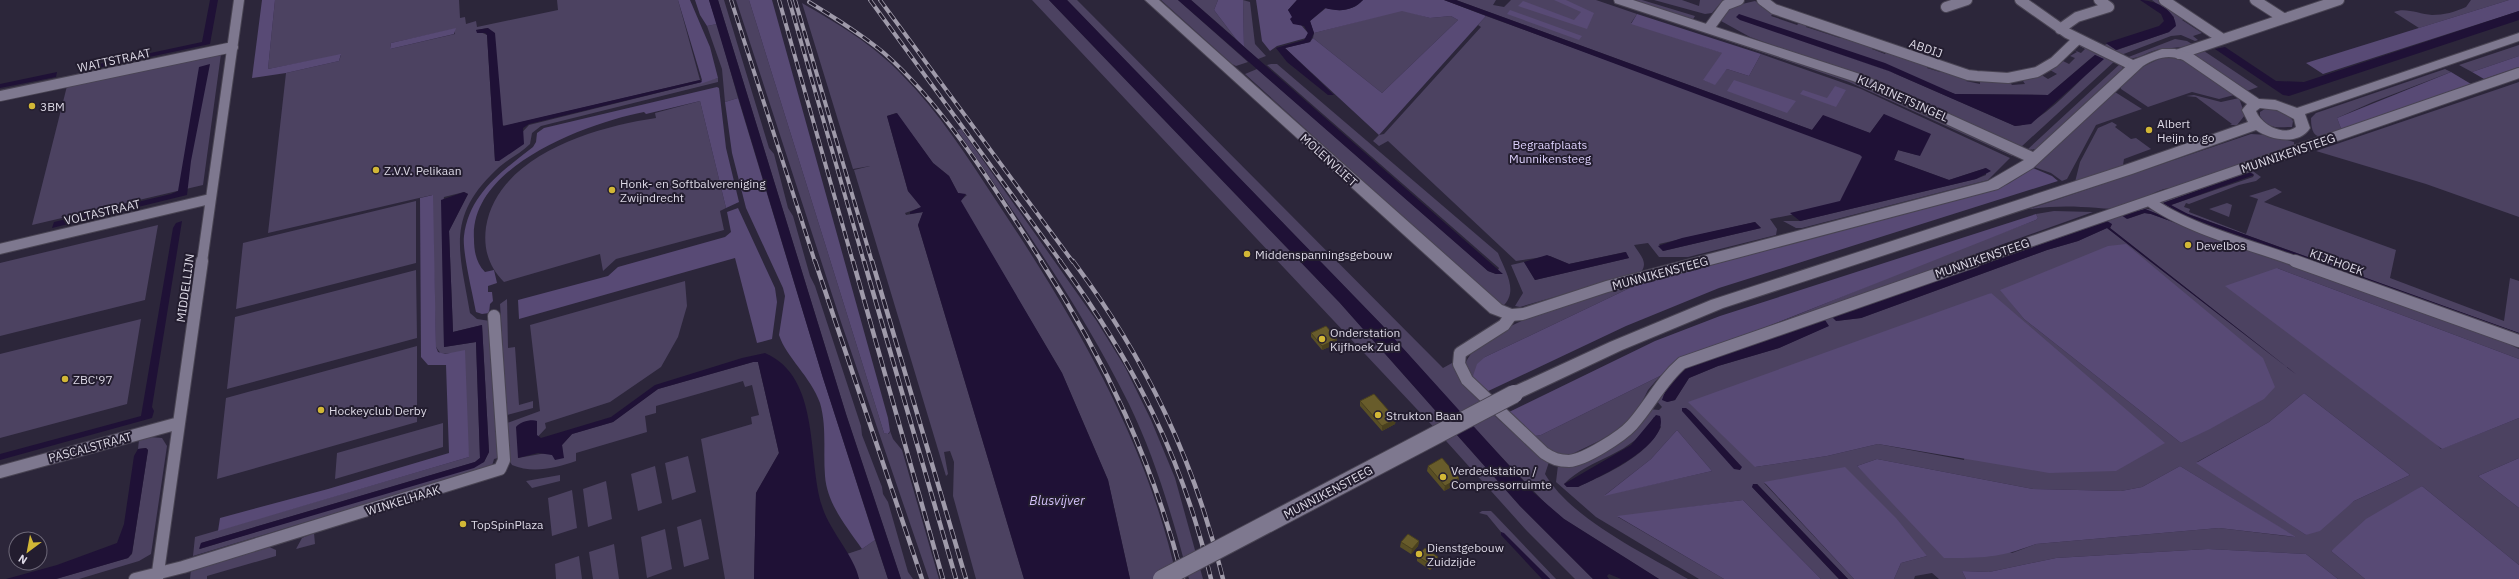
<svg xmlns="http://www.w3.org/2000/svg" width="2519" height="579" font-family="'IBM Plex Sans',sans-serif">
	<rect width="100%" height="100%" fill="#2c263a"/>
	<path fill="#4c4261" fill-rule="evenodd" d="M275,0H459L460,18L465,17L466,24L476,21L477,27L558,10L557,0H678L700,80L505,126L502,125L488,28L476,30L487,35L495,161L529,125L718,78V82L541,126L532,133L530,144C520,154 506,160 496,170C445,218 460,253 470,313L477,319L490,321L498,458L494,459L492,466L193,556L195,537L469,457L452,353L441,354L436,347L432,195L268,233L286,73L339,61L341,55L268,69ZM455,29V34L390,49L391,43ZM464,192L468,194L449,231L453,332L482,325L489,452L484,462L200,549L201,543L475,462L480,458L476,342L444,347L442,209L444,197Z
		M718,0H724L769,148L774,154L788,208L793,216L810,276L815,286L861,426L862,435L882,487L883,494L888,502L908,572L913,579H901L846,414Z
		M736,0H749L884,433L889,434L890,431L893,439L902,450L939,579H929L841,322Z
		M1032,0H1049L1069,21L1340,303L1520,506L1593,579H1575L1527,531L1429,422Z
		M1067,0H1077L1443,368L1452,363C1467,398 1520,437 1549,462L1545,474C1571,519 1644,553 1688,579H1659L1564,519L1547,505L1474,428L1382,325Z
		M1161,0H1178L1248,62L1236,66L1232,64Z
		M1191,0H1218L1214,10L1236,39Z
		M1243,0L1250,2L1255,44L1266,56L1258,59L1244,47Z
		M1456,0H1496L1493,5L1504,7L1511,0H1596L1637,14L1631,23L1723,53L1704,80L1714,84L1727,69L1749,76L1761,54L1861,89L2010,158L1988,180L1802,228H1796L1783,221H1800L1976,179L1986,175V168L1949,180L1894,160L1898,150L1917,155L1884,114L1870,133L1823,116L1812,130Z
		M1625,0H1642L1695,16L1692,21Z
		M1654,0H1682L1699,6L1700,0H1723L1712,13L1705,14Z
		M2152,0H2160L2188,18L2182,20L2202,33L2193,36L2198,40L2195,41L2181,35L2171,36L2121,55L2102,46L2107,44L2117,50L2169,32L2174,17Z
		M2471,0H2509L2419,28L2394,12C2405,7 2419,14 2432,15C2444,15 2455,12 2466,7Z
		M1755,1L1774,12L1771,16L1797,25L1800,22L1807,24L1806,27L1840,38L1842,36L1874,45L1872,49L1885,54L1888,50L1928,64L1927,68L1940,72L1942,68L1965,76L1966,81L1980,84V79H2007L2012,85L2025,84L2021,78L2040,74L2048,79L2057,74L2050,70L2061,60L2069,64L2075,58L2070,56L2077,52L2074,50L2081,53L2085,49L2078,45L2079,44L2116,60L2021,147L1859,76L1750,37L1721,21L1729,7ZM1738,19L1955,94L2048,95L2090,59L2095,55L2103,59C2082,76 2041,127 2015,126L1889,71Z
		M802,3C838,24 873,44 902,75C939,112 968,158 997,202C1075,319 1147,441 1177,579H1130L1108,480L1062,373L960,201L967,195L958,193L949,176L933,163L896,113L887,116L908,191L922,207L905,213L906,215L923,212L918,225L1024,579H976L953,496L954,462L950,451L944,452L948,474L946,476L854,170L870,166L853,169Z
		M1402,10L1430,18L1451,16L1458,20L1382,93L1313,38L1314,33Z
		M1486,16L1867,155L1846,204L1770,219L1777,229L1776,235L1688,257H1659L1648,243L1634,245C1639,254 1649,262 1641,272L1520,307L1515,306L1523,293L1511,265L1524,262L1535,280L1629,258L1625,252L1569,264L1550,256L1516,261L1388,141L1379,146L1373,141L1379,135L1384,134L1481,27L1478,25ZM1755,222L1761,228L1663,251L1659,244Z
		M717,24L738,98L725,102L722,69L707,26Z
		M1707,30L1868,86L2014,153L2012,156L2010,155L1849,82L1705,33Z
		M2175,39L2187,41L2192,44C2178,50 2166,46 2153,51C2144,54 2136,60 2126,58Z
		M2519,45V56L2472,72L2459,65Z
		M2200,50L2204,51L2258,87L2247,91L2194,55V52Z
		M221,54L203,185L32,225L67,86Z
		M2165,56L2183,58L2234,95L2219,99L2192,92L2148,107L2121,89V86L2140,68Z
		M2121,63L2123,68L2120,71L2036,149L2027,150Z
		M1271,64H1277L1498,253C1505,271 1519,291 1503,306L1499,305L1245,74L1257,69L1488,271L1496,274L1499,268L1267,65Z
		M2445,69L2451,72L2373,102L2337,118L2342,131C2324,137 2311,144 2311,118L2316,113Z
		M2519,82V217L2426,184L2316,151Z
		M2115,92L2142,109L2096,125L2067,179L2062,181L2051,173L2034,167Z
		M2194,95L2221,102L2239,98L2245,115L2237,125H2230L2232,124L2196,97L2186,96Z
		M700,101L726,208L720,211L724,230L616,259L603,271L600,254L504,282C489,267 483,249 486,227C498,155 595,127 656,118L655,113Z
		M2265,109C2275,109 2287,112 2293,121L2292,127C2285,126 2269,132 2260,116V112Z
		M2112,122L2117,125L2115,127L2131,139L2136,138L2151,149L2124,159L2123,165L2075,182L2080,162L2098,128Z
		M961,129L1096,320L1125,367L1151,420L1175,478L1203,579H1189C1173,519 1156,460 1129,404C1081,307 1018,218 957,130Z
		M2251,134L2268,135L2294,142V146L2178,188C2157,185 2141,204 2121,208C2108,210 2094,207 2081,207C2063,206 2046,207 2029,209Z
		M2250,169L2261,177L2256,181L2239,185L2189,204L2186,203L2184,207L2190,209L2189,212L2246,234L2258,199L2249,196L2275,188L2282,192L2264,202L2396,250L2390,278L2504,321L2510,278L2519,281V333L2188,214L2177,210L2171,205L2253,177L2254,175L2252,173L2220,182L2163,203L2189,219L2479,322L2519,337V339L2190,221L2176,215L2161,204L2163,199Z
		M416,201V263L236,309L243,243Z
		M2227,203L2232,205L2229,217L2209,209Z
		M2137,207L2154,210L2519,343L2511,345L2519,349V359L2277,268L2441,449L2519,418V458L2478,476L2519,508V565L2422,486L2331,551L2365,579H2338L2306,554L2208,549L2056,558L1989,572L1962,571L1966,579H1939L1932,573L1915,576L1914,579H1894L1901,563L1927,556L1764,483L1854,579H1848L1757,484L1752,487L1839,579H1821L1743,500L1618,517L1724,579H1699L1596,517L1556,482L1558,465H1566L1649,409L1659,410L1662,407L1655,399L1684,366ZM2145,209L2175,221L2495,338L2151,214L2145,213L2127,219ZM2112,224L2110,228L2297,375L2107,228L2078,241L2047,250L1861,318L1836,321ZM2001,290L2231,417L2181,443L2024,319ZM1991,293L1964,460L1878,444L1827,456L1755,467ZM1824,320L1828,326L1779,348L1718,366L1689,378L1675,400L1667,402L1687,367ZM2304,393L2410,475L2354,501L2306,535L2197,462L2269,422ZM1654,417L1661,427C1646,457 1608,473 1578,487H1567L1564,484C1592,456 1632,457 1654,417ZM1677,430L1712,471L1605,495L1651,459ZM1877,459L2033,489L2121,491L2142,487L2180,466L2295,537L2219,528L2036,544L2012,553L1894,503L1857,466Z
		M2054,211L2093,212L1748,335L1951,252L2036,220L2038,218L2036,214Z
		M158,225L145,300L0,336V263Z
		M416,270L417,338L227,389L235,317Z
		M685,281L687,306L678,337L661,367L610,402L545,423L546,428L518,458L546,453L563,458L562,445L572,434L613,422L658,389L753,362H758L779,453L756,493L754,579H725L701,439L752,424L751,417L759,415L752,385L745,387L743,381L656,406V413L645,416L647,432L576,453V461C555,468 533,474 512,465L509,460L507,423L540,411L530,325Z
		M1636,285L1485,357L1472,379L1465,365C1479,323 1597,296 1636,285Z
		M507,299L508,348L515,347L519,405L533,401V408L507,415L500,304Z
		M141,319L127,404L0,438V354Z
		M417,346V422L217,479L226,398Z
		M1660,376L1648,390L1638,410L1621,428L1599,441L1568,456L1555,454L1530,437L1541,435Z
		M443,423V447L335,479L337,453Z
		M150,437L162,438L167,446L151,554L139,561L79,579H56L128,558L132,554L148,450L146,448L138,449L139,440Z
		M688,456L696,492L672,500L665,463Z
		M655,466L662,503L638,511L631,474Z
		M560,475V481L532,488L526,481Z
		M606,481L612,519L588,527L583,489Z
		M572,490L577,528L552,536L548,498Z
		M1482,511H1491L1495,515L1556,579H1550L1501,532L1487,515L1479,513Z
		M701,519L709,559L684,567L677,527Z
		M665,529L672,569L647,578L641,537Z
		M314,533L315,544L296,549L302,538Z
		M875,540L888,579H859L847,554L862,549Z
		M614,544L619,579H593L589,552Z
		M267,546L276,550V556L207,576V579H190L191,569Z
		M579,556L582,579H556L555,564Z"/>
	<path fill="#584a75" d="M262,0H275L268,69L341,54L339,61L286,73L252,78Z
		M678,0H690L710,47L718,78L700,84L702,80Z
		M695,0H709L717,24L707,26L700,15Z
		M749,0H772L888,418L890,431L888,434L884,433Z
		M1218,0H1243L1244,47L1236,39L1214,10Z
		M1256,0H1297L1288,10L1308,33L1306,38L1277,46L1270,51L1262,41Z
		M1363,0H1444L1486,16L1379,135L1285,48L1310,42L1313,38L1382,93L1458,20L1451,16L1430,18L1402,11L1314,33L1310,21L1326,8C1340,12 1353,11 1363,0Z
		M1554,0H1566L1594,13L1587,29L1518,6L1523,1L1574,20L1581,12Z
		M2509,0H2519V11L2323,74L2306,63Z
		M1510,10L1582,36L1579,40L1507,14Z
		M1637,14L1761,54L1749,76L1727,69L1715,85L1703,80L1722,53L1631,24Z
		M456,28L454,34L390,49L391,43Z
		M2519,56V67L2484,79L2472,72Z
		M2451,72L2471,84L2342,131L2337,118Z
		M1734,80L1796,101L1787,113L1727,91Z
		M1835,86L1846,90L1836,107L1800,94L1803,90L1827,98Z
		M717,87L719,88L726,148L739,202L726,208L700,101L646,114L644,112C588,123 469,166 474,239C474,251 476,263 485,272L494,270L497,283L488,286V292H492L493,301L490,304L489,313L482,314L476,312C473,295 462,251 464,236C469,194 502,171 533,147L536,142L537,133L544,128Z
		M738,98L823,378L875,540L862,549C847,527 827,504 825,476C823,451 827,427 820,403C811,377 786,357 779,335L785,296L783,288L746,208L732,153L725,102Z
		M2033,168L2052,176L2058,181L1719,288L1626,326L1484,393L1472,379L1477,364L1485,357L1636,285L1983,193L2008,184Z
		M433,195L436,347L438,352L445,354L465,350L469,457L218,531L220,518L328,489L449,453L446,365H428L421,357L420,198Z
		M738,208L775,288L777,302L772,339L757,343L735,258L519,319L518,300L608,276L618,267L725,237L731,232L727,212Z
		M2036,214L2038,218L2036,220L1680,361L1660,376L1541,435L1530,437L1505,414L1655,341L1720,316Z
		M2126,244L2263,358L2275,387L2264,399L2210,429L2181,443L2024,319L2000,290L2108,246Z
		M2277,268L2519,359V418L2442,449L2225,286Z
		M1991,293L2165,443L2116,471L2049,473L1878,444L1827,456L1755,467L1688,402Z
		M2304,393L2410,475L2354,501L2320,531L2306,535L2196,463L2269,422Z
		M1677,430L1712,471L1604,496L1651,459Z
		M2519,458V508L2478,476Z
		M1877,459L2033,489L2121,491L2142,487L2180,466L2296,537L2219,528L2036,544C1999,558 1983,558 1944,558L1857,466Z
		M1845,467L1896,518L1927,556L1901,563L1894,579H1854L1764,482Z
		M2422,486L2519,565V579H2365L2331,551L2366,519Z
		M1743,500L1821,579H1724L1617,516Z
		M2208,549L2306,554L2338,579H1966L1962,571L1989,572L2056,558Z"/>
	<path fill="#1f1136" d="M210,0H218L210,44L93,69L94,65L99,64L202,42Z
		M709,0H718L846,414L901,579H888L823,378Z
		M1049,0H1067L1382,325L1534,493L1564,519L1659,579H1621L1609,574L1607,576L1609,579H1593L1520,506L1340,303Z
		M1178,0H1191L1503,274H1496L1488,271Z
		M1297,0H1363C1352,11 1340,12 1325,8L1310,21L1314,33L1310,42L1285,48L1334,95H1328L1287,62L1276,48L1304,40L1308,33L1304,26L1293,24L1290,19L1292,17L1288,10Z
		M1444,0H1456L1812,130L1823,115L1870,133L1884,114L1931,134L1920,156L1898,150L1894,160L1949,180L1986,168L1991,171L1976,179L1800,221L1790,213L1840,201L1862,157L1860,155Z
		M2140,0C2154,0 2175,9 2176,26L2169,32L2116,50L2106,43L2159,26L2164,21L2161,14Z
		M2519,11V20L2289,96L2283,95L2215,49L2225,47L2276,81L2304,82Z
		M1739,14L1885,63L1955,94L2048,95L2095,55L2104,59L2031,124L2015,126L1889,71L1740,20L1736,17Z
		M488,28L495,33L503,126L700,80L702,82L529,124L523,128L524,144L499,161H495L487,35L485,33H477L476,30Z
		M210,64L191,161L187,195L52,228L54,222L171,194L178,191L199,67Z
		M57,72L56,77L0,88V84Z
		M897,113L933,163L949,176L958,193L966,194L961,201L1062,373L1108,480L1130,579H1024L918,225L923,212L910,214V212L921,207L908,191L887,116Z
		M2249,172L2254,175L2171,205L2188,214L2519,333V337L2189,219L2163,203Z
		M464,192L468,194L449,231L453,332L482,325L489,452L484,462L474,468L199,549L201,543L475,462L480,458L476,342L444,347L441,200Z
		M2145,209L2175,221L2495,338L2151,214L2144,213L2127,219L2121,215Z
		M182,221L152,407L154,411L152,418L0,460V454L141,416L173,228L176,223Z
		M2107,221L2112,224L2110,228L2297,375L2107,228L2078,241L2047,250L1861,318L1836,321L1832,317Z
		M1755,222L1761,228L1663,251L1658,246L1682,238Z
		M1626,252L1629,258L1535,280L1524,262L1547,255L1569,264Z
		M1825,320L1829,326L1779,348L1718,366L1689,378L1675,400L1667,402L1662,400C1666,386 1676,375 1687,367Z
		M765,353C821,377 807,459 822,506C829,530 855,557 859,579H754L756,493L779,453L758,362H753L658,389L613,422L572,434L562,445L564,458L555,460L552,455L538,453L518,458L516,427C520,422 531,419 537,421V435L541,438L611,417L655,385L742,358Z
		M1682,408H1686L1690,411L1742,467L1740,470L1734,469L1682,411Z
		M1656,415L1660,416C1670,445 1599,477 1578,487H1567L1564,484L1631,445Z
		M146,448L148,450L132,553L128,558L56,579H6L57,565L117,543L124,524L134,456L138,449Z
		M1753,484H1757L1848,579H1839L1752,487Z
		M1501,532L1504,533L1550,579H1542L1501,535Z"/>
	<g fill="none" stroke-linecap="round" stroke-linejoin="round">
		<defs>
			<path id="street-far1" d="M1762,0L1774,9L1968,75L1977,76L2008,78L2037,72L2054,62L2078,39
				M2020,0L2067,33L2134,66
				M2164,0L2221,38
				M2255,0L2283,18
				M1946,7L1967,0
				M1709,28L1726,5L1739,0
				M2060,29L2077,17L2109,7L2099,0
				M2179,54L2339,0
				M0,96L233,47
				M2149,201C2185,228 2254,246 2298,262
				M0,249L210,199
				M202,262L239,0
				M1972,262L2519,73"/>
			<path id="street" d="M2295,261L2519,341
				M1511,315L1504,325L1460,353L1459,364L1467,380L1544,453C1553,459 1559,461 1569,461C1585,460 1622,436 1632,425C1650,405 1661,381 1682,363L1975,261
				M0,472L179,423
				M135,579L183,567L500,469L504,460L494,316
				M157,579L202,261"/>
			<path id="secondary" d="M1145,0H1159L1502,305L1512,309L1523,308L1606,281L1988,181L2024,160L1853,81L1615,3L1614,0H1633L1863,75L2033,152L2133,60L2162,49H2175L2193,54L2259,99L2275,100L2297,108L2519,33V41L2305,114L2310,128C2299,146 2270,140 2256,130L2132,174L1723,308L1622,350L1514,401L1508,399L1505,394L1508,389L1610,342L1711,300L2122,166L2248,122L2242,110L2247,104L2183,60C2168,54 2156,58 2143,66L2033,168L1998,189L1608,292L1523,320L1511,321L1490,313ZM2260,108L2277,110L2294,119L2296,127C2283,137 2261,124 2256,111Z"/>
		</defs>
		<use href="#street-far1" stroke="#494453" stroke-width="12"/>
		<use href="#street" stroke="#494453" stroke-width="14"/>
		<use href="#secondary" stroke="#494453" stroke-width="2"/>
		<use href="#street-far1" stroke="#7e788f" stroke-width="10"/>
		<use href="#street" stroke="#7e788f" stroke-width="12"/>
		<use href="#secondary" fill="#7e788f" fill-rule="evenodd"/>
		<defs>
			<path id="rail-far1" d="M731,0L815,262
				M779,0L853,262
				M789,0L864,262
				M795,0L872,262
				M870,0L1061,262
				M880,0L1073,262
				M809,2C835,18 861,34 884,53C945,106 998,194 1042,262"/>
			<path id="rail" d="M815,261L922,579
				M853,261L943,579
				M864,261L956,579
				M872,261L966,579
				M1041,261C1106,361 1153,463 1183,579
				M1060,261C1133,361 1183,458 1211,579
				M1073,261C1146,359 1194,459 1223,579"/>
		</defs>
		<use href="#rail-far1" stroke="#9f9aaa" stroke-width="4"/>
		<use href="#rail" stroke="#9f9aaa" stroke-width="4.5"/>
		<use href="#rail-far1" stroke="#231d2f" stroke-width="2.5" stroke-dasharray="8" stroke-linecap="butt"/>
		<use href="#rail" stroke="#231d2f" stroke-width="3" stroke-dasharray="10" stroke-linecap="butt"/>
		<defs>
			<path id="secondary-bridge" d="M1162,579L1514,394"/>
		</defs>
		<use href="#secondary-bridge" stroke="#494453" stroke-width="20" stroke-linecap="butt"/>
		<use href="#secondary-bridge" stroke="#7e788f" stroke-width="18"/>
	</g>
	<path fill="#594f25" d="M1311,333L1337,339L1336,344L1322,350L1311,337Z
		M1360,401L1396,419L1395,424L1382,431L1360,406Z
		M1428,466L1459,483L1444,491L1427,471Z
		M1419,541L1418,546L1411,554L1400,547L1401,542Z
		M1417,556L1437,562L1430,570L1417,561Z"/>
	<path fill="#49401e" d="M1337,339L1336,344L1322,350V346Z
		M1396,419L1395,424L1382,431V426Z
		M1459,478V483L1444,491L1445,486Z
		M1419,541L1418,546L1411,554L1412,549Z
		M1438,557L1437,562L1430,570L1431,565Z"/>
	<path fill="#685c2b" stroke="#49401e" d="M1326,326L1337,339L1322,346L1311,333Z
		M1374,394L1396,419L1382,426L1360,401Z
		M1442,458L1459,478L1445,486L1428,466Z
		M1408,534L1419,541L1412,549L1401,542Z
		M1425,548L1438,557L1431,565L1417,556Z"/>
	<g fill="#d2b736" stroke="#231d2f" stroke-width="1.5">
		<circle cx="32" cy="106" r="4"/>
		<circle cx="2149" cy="130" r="4"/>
		<circle cx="376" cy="170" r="4"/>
		<circle cx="612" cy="190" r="4"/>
		<circle cx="2188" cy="245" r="4"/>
		<circle cx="1247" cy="254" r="4"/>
		<circle cx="1322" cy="339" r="4"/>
		<circle cx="65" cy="379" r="4"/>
		<circle cx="321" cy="410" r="4"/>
		<circle cx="1378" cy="415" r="4"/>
		<circle cx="1443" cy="477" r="4"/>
		<circle cx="463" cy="524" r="4"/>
		<circle cx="1419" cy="554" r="4"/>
	</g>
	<g text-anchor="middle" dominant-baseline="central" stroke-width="4" stroke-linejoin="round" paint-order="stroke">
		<g font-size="12" fill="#ddd9e6" stroke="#231d2f">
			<text transform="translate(1926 48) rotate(19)">ABDIJ</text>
			<text transform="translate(114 60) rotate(-12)">WATTSTRAAT</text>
			<text transform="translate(1903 98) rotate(24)">KLARINETSINGEL</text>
			<text transform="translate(2288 153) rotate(-19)">MUNNIKENSTEEG</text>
			<text transform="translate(1329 160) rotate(42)">MOLENVLIET</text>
			<text transform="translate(102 212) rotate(-13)">VOLTASTRAAT</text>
			<text transform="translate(1982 258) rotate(-19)">MUNNIKENSTEEG</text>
			<text transform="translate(2337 262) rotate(20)">KIJFHOEK</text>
			<text transform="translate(1660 273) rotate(-15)">MUNNIKENSTEEG</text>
			<text transform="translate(185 288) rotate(-82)">MIDDELLIJN</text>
			<text transform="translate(90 447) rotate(-15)">PASCALSTRAAT</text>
			<text transform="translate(1328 492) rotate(-28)">MUNNIKENSTEEG</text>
			<text transform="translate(403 500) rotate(-17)">WINKELHAAK</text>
		</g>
		<g font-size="12" fill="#ddd9e6" stroke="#231d2f" text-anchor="start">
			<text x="40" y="106">3BM</text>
			<text x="2157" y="123">Albert<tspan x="2157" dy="14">Heijn to go</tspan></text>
			<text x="384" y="170">Z.V.V. Pelikaan</text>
			<text x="620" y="183">Honk- en Softbalvereniging<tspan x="620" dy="14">Zwijndrecht</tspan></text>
			<text x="2196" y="245">Develbos</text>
			<text x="1255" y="254">Middenspanningsgebouw</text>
			<text x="1330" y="332">Onderstation<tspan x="1330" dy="14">Kijfhoek Zuid</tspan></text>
			<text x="73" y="379">ZBC'97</text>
			<text x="329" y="410">Hockeyclub Derby</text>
			<text x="1386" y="415">Strukton Baan</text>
			<text x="1451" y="470">Verdeelstation /<tspan x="1451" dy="14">Compressorruimte</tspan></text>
			<text x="471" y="524">TopSpinPlaza</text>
			<text x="1427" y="547">Dienstgebouw<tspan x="1427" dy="14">Zuidzijde</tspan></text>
		</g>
		<g font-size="12" fill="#ddd1fc" stroke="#231d2f">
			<text x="1550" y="144">Begraafplaats<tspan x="1550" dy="14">Munnikensteeg</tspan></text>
		</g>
		<g font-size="13" font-style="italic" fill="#d3c1fa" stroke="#231d2f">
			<text x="1057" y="500">Blusvijver</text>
		</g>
	</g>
	<g transform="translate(28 551) rotate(212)"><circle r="19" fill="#231d2f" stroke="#6d6878"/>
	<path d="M0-3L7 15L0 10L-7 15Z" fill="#d2b736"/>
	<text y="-6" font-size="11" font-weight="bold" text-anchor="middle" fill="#ddd9e6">N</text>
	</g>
</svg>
